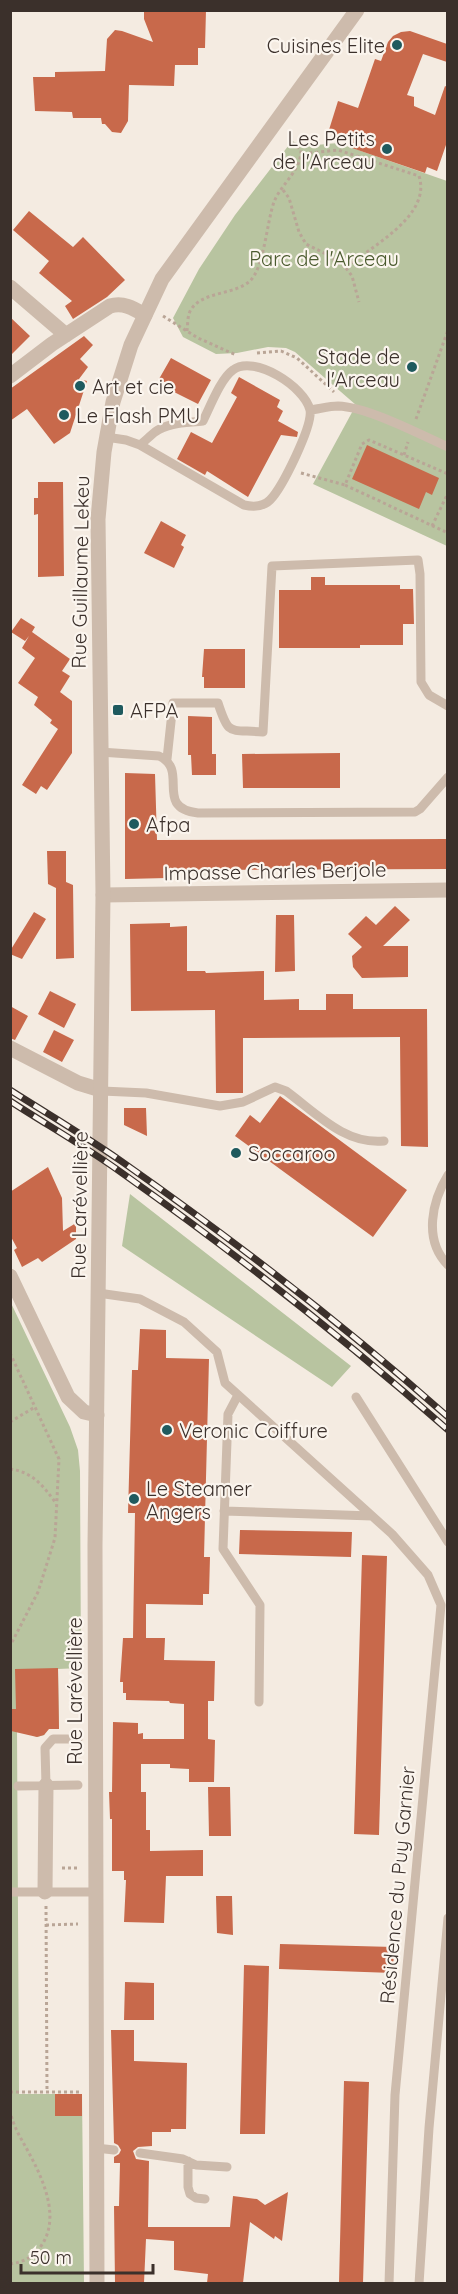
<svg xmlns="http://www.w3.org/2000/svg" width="458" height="2294" font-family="Quicksand,sans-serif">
	<rect width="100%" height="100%" fill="#f4ebe1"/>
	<path fill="#b8c4a0" d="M292,141L305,146L338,143L447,181V546L313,484L356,405L295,352L286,348L268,347L237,353L216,354L183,337L173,318L199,269L235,215Z
		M130,1194L351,1366L332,1387L122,1246Z
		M10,1301L70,1427L78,1450L80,1471L81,1668L58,1669L59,1729H48L44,1735L37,1737L17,1729L19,2094H82L84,2283H11Z"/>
	<path fill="#c8694b" d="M144,10H206L205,48H198V65H175L174,86L129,85L128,121L121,133L112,132L105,124H102L101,118H73L72,112L35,111L33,77H55V72L105,71L107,39L115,30L122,31L153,42L144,19Z
		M410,31L447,44V62L423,54L407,95L414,97V106L435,115L445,86L447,87V142L437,171L427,167L425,173L349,147L351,141L328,133L338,101L358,108L375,59L381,61L388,42L393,36L401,32Z
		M29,211L73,247L83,237L125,280L107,297L73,319L65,306L72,301L39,273L49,261L13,230Z
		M10,317L30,336L10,356Z
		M84,336L93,345L80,359L88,367L79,379L87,381L70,433L54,444L27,409L10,421V389Z
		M171,358L211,380L198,404L170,390L172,386L159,379Z
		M239,377L280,400L277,407L283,411L278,421L298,432L297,437L281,435L248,497L207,471L205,475L177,459L191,432L212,443L237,397L231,393Z
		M367,445L439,478L432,495L426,492L419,509L352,479Z
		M38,482H63L64,576L38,577V514L34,515V498H38Z
		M161,521L186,535L181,545L184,547L174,568L144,553Z
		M311,577H325V585H400V589H413L414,624H403V645H360V648H279V590H311Z
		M21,618L35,627L32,632L70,659L62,671L70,676L60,692L72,701V753L47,790L41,786L36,794L22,785L58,729L50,723L52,720L34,705L38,697L18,683L35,658L22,648L29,636L25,641L11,632Z
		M204,649H245V688H204V677H202Z
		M188,716L212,717V754H216V775H192L191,755H188Z
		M340,753V788H243L242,754Z
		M125,773L155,774L157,840L447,839V869L167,870V878L125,879Z
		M47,851H66V882L73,885L74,958L56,959V888L48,884Z
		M395,906L410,920L383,946H408V977L362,978L353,967L352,956L362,947L348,934L366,916L376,925Z
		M34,912L46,919L22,959L10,954V951Z
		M276,915H294L295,971L275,972Z
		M170,923V927L187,926V971H205L206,973L264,971V1000L299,999V1010H326V994H353V1009H427L428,1147L401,1146L400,1037L243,1038V1093H216L215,1010L131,1011L130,924Z
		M50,991L76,1004L64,1028L38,1014Z
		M10,1006L28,1016L15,1040L10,1038Z
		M54,1030L74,1040L62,1062L43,1052Z
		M280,1096L407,1190L373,1237L235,1136L250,1115L260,1123Z
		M124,1108H146L147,1136L124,1125Z
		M48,1167L62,1198L63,1231L76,1223V1239L42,1262L38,1258L22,1267L14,1250L17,1248L10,1235V1192Z
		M140,1329L166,1330V1358L209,1359L204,1557H210L209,1594H203V1605L146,1604V1638H165L164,1660L215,1661L214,1701H208V1739L215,1740L214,1782H189V1769L170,1768V1764H141V1792H146V1830H150V1851L203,1850V1876H166L164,1923L124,1922L126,1880H124V1871H112V1819H110L109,1792H112L113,1722L138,1723V1734L143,1733V1739H184V1704L170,1703L169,1701L126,1700V1693H123V1682H120L123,1638H133L135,1513H128L132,1370H138Z
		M240,1530L352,1532L351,1557L239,1554Z
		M362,1555L387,1556L379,1835L354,1834Z
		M58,1668L59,1729H49L44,1735L37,1737L11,1731V1709H16L15,1669Z
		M208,1787H230L231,1836H209Z
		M216,1896H232L233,1935L217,1933Z
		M280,1944L394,1947L393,1973L279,1969Z
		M244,1965L269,1966L265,2134H240Z
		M125,1982L154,1983V2020H124Z
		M111,2030H134V2061L187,2063L186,2129H171V2132H152V2146L138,2147L133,2151L136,2159L149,2161L148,2227H230L233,2196L257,2199L265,2205L288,2192L282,2241L275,2236L274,2239L250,2222L243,2283H207L208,2274L174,2270V2241L146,2239L144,2283H115L114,2206H119L120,2163H114V2157L119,2154L121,2150L118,2145L114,2143Z
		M344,2081L369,2082L363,2283H339Z
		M55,2094H82V2116H55Z"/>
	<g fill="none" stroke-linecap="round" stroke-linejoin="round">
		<path stroke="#b9a596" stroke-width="3" stroke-dasharray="3 3" stroke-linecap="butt" d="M283,190L289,198L299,232L306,244L326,254L346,268C371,246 432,216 419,176L338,150L301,154
			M346,268L352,276L359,302
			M163,316L198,338L236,355
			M187,331C188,324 187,314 192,308C205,291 234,295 250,281C264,268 267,221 274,202C281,184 301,171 301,150L290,141
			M257,353L281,351L297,358L334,392
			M416,419L448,330
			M404,455L408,442
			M301,473L345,485L362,444L369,440L448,474
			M345,485L448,533
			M432,526L448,493
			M10,1353L59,1459L55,1538L38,1592L10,1646
			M10,1422L35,1407
			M10,1469C33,1472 43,1486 56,1503
			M62,1868H78
			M46,1906L47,2092
			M46,1925L78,1924
			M10,2092H81
			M10,2110C13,2127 21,2138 29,2153C43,2179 61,2218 41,2246C33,2257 24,2262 10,2264"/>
		<path stroke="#cdbbac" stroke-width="9" d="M310,410C319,409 329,406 338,406C368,407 419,434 448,447
			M106,437L126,440L140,445L244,505C253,507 263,507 270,500C282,488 313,426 310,410C305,387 254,354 233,370C221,378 210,407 203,421C187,423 169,422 155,432C150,436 145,441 140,445
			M100,752L159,756C190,770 153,808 198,813L415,812L420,809L448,777
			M167,759L173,703H218C229,737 229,729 263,732L272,566L418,560L420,574L421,682L429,695L448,706
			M102,1091L146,1093L220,1106L243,1102L275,1087L286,1091C316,1113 345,1145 384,1141
			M448,1175C432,1201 423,1240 448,1265
			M98,1293L140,1299L184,1322L217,1352L225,1383L392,1534L428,1575L441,1605L395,2095L389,2284
			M238,1395L228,1414L223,1549L260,1605L259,1702
			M356,1397L448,1542
			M224,1511L372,1516
			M46,1785L45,1748L53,1739H78
			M18,1786L78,1785
			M10,1892H96
			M96,2148L114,2150
			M140,2153L183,2159L196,2165L227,2167
			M188,2161V2187L190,2194L196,2198L205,2199
			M419,2284L429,2128L448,1918"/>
		<path stroke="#cdbbac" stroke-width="15" d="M45,1892L46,1785"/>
		<path stroke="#cdbbac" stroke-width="15" d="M10,287L66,335
			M10,376L52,344L110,306C123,302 133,308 145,315
			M103,895L448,890
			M10,1048L78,1083L101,1090
			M10,1276L68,1397L84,1412L97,1415"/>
		<path stroke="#cdbbac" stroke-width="15" d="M97,2284L95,1546L103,895L98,519L104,452L113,402L131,345L162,279L357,10"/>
		<defs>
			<path id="rail" d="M10,1090C48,1114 85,1136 121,1161C235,1241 344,1325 448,1417
				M10,1101C47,1125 86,1147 122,1173C235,1253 344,1338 448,1430"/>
		</defs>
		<use href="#rail" stroke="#3b302b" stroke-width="7"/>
		<use href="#rail" stroke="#fbf5ee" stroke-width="4.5" stroke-dasharray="14" stroke-linecap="butt"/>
	</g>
	<g fill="#1f5a5e" stroke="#fbf5ee" stroke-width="2">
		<circle cx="397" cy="45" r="6"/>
		<circle cx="387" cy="149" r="6"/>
		<circle cx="412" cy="367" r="6"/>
		<circle cx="80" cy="386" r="6"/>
		<circle cx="64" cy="415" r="6"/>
		<rect x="112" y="704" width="12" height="12" rx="3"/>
		<circle cx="134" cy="824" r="6"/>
		<circle cx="236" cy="1153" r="6"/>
		<circle cx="167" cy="1430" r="6"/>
		<circle cx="134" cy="1499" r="6"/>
	</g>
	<g text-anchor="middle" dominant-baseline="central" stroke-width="4.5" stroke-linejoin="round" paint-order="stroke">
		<g font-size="20" fill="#3b302b" stroke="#fbf5ee" text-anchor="start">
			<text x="385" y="45" text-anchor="end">Cuisines Elite</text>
			<text x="375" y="138" text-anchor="end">Les Petits<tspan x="375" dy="23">de l'Arceau</tspan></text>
			<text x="400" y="356" text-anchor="end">Stade de<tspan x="400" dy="23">l'Arceau</tspan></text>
			<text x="92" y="386">Art et cie</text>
			<text x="76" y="415">Le Flash PMU</text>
			<text x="130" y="710">AFPA</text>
			<text x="146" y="824">Afpa</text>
			<text x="248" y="1153">Soccaroo</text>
			<text x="179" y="1430">Veronic Coiffure</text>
			<text x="146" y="1488">Le Steamer<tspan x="146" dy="23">Angers</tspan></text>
		</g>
		<g font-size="20" fill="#4a5a2e" stroke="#fbf5ee">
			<text x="324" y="258">Parc de l'Arceau</text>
		</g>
		<g font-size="20" fill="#3b302b" stroke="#fbf5ee">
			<text transform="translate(80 572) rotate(-89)">Rue Guillaume Lekeu</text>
			<text transform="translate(275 871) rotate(-1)">Impasse Charles Berjole</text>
			<text transform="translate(79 1205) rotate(-89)">Rue Larévellière</text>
			<text transform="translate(74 1691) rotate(-90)">Rue Larévellière</text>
			<text transform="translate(397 1885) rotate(-85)">Résidence du Puy Garnier</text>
		</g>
	</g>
	<rect width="458" height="2294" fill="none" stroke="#3b302b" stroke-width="24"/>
	<path d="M21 2264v9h132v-9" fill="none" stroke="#3b302b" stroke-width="3"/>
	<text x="30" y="2264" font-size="18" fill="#3b302b" stroke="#fbf5ee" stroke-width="4.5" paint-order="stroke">50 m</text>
</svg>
